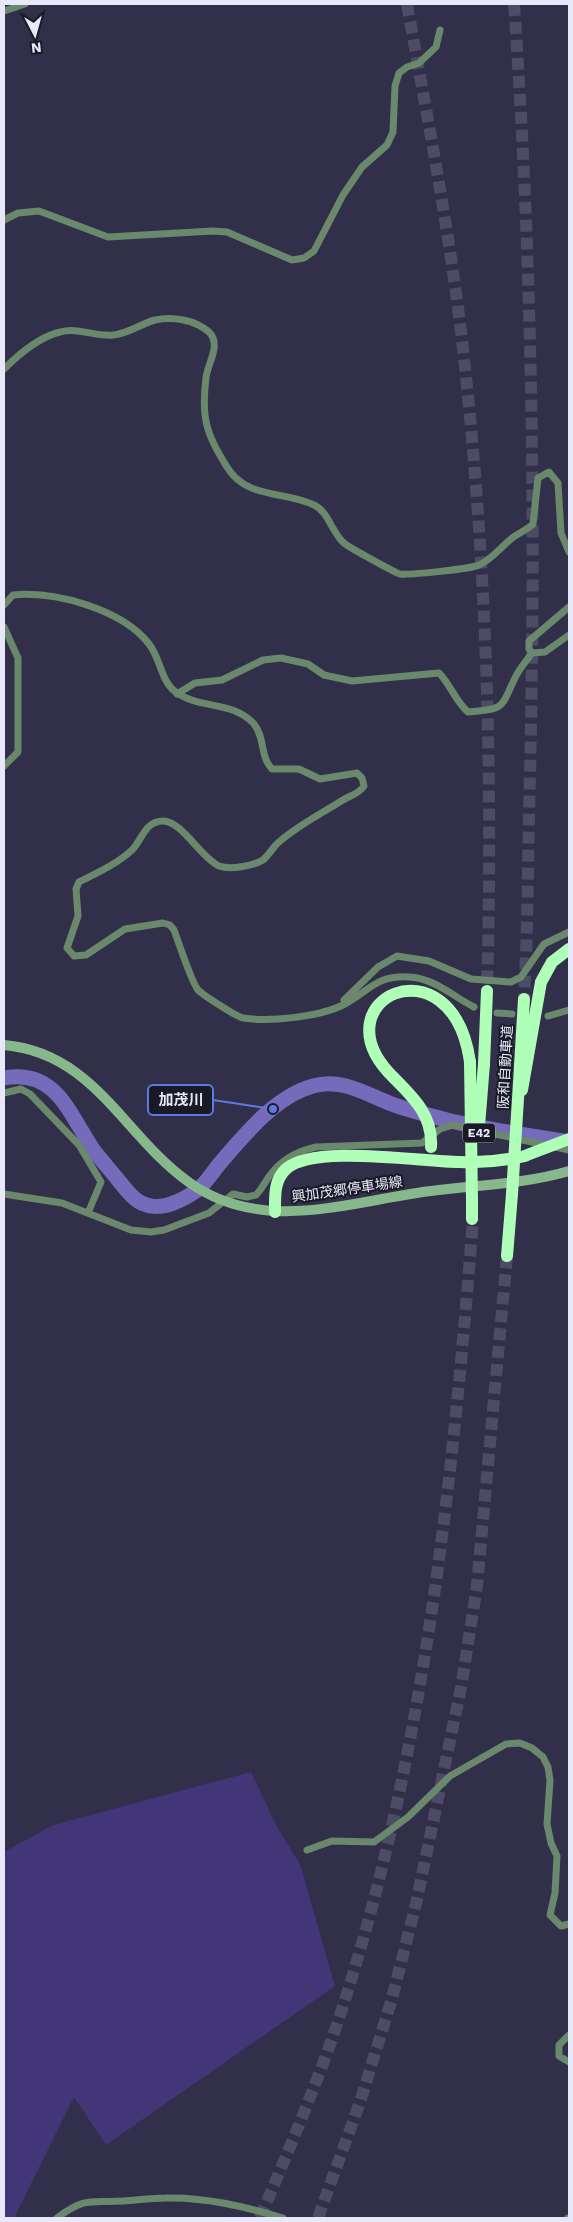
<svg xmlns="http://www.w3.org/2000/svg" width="573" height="2222" font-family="'Work Sans','Noto Sans JP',sans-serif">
	<rect width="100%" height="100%" fill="#322f4b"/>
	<path fill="#423578" d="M251,1772L277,1827L300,1864L335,1986L106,2145L74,2097L14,2218H4V1852L53,1825Z"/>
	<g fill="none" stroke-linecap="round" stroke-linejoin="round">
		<path stroke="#766abb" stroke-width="15" d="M4,1078C58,1068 70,1117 95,1152C103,1162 111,1171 119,1181C128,1192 136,1204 151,1206C166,1209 184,1199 196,1191C206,1184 213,1171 221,1162C245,1134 276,1096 313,1086C341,1078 364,1093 389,1103C407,1110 428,1115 447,1120C487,1130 528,1135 569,1142"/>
		<path stroke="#4d4b65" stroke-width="12" stroke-dasharray="12 6" stroke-linecap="butt" d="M407,4C428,121 451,239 464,358C487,569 493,779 487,991
			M514,4C532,260 536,517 530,774C528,849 528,924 524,999
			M260,2218C292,2142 325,2066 349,1987C426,1738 453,1478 473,1219
			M318,2218L360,2102L391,2002L416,1904L461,1688L477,1586L507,1256"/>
		<path stroke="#69886c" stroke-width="7" d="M4,11L25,4
			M4,220L18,213L39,211L108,237L213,231L227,232L292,260L304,258L314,251L343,195L362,167L387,145L393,132L395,86L399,73L407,67L419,63L436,47L440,30
			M4,369C19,354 39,337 60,332C78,327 95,337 113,335C128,334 140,324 155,320C173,316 195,320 209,332C222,345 207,364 206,378C201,417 206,434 227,467C246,499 285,491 314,505C328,511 332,533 344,543C348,547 396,573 400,574C410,575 471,569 479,565C491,560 501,547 511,539C518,533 527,530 533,524L538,478L549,472L558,483L561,533L569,552
			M4,605L13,595C55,591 122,609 149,644C161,659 161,683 177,693C200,709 234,701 254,724C265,737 260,757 272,769H299L320,779L357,773L362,778L364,786C359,794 351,795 343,800C322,813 297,826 279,842C273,847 269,855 263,860C253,866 230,870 219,866C201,858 182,821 163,821C145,821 142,840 132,850C117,864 97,873 79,882L76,889L78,916L67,948L74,956L86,955L125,929L163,923L170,925L174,930C179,943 191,981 198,990C203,995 237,1017 243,1018C270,1022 317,1017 341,1006C368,993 374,975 409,977C434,978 454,997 474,1007
			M4,627L18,658V752L4,766
			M532,653L529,649V641L569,607
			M532,653L545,652L569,635
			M177,694L195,683L222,680L263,660L281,658L308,664L324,675L352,681L439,673C451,685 455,701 468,712C507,709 500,708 516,676C520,668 527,660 532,653
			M344,1000L378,967L397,956L429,961L471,979L511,982L521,977L544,944L569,932
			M497,1013L512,1014
			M548,1016L569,1010
			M4,1093L21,1089L30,1094L79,1145L101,1182L88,1213
			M4,1194L62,1203L131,1230L151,1232L164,1230L209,1213L233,1194L247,1197L256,1195C261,1190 264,1184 268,1178C280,1160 295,1152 316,1147L422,1143L440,1129L453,1125L569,1150
			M307,1850L332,1841L374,1842L408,1817L450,1776L506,1744L520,1743L532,1748L543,1757L548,1767L550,1780L547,1824L551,1843L557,1856L555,1893L550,1915L561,1926L569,1924
			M569,2035L559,2045V2056L569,2062
			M57,2218C86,2196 91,2203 124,2201C138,2200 152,2198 166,2198C206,2197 246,2207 283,2218
			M568,2218H569"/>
		<path stroke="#86b88b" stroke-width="10" d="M4,1045C95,1053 123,1136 190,1183C264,1235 350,1201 431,1191C477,1185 525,1184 569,1171"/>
		<path stroke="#b0ffb8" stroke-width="12" d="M484,1064L487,991
			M520,1066L524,999
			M394,1078C314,1000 452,936 470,1062
			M522,1090L541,982L552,962L569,949
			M275,1212C275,1196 274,1180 286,1169C314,1144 421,1162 460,1162C482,1163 503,1161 525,1156
			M472,1219V1201
			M507,1256L512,1194"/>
		<path stroke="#b0ffb8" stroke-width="12" d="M470,1062L472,1201
			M394,1078C414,1098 433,1116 431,1147
			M479,1126L484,1064
			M527,1155L569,1139
			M512,1194L520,1067"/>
	</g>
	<g text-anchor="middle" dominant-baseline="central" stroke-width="4" stroke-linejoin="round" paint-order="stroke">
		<rect fill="#1a1926" stroke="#abaaba" stroke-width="1" x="463" y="1123.5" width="32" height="19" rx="4"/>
		<g font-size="12" font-weight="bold" fill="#e9e8fa">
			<text x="479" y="1133">E42</text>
		</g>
		<g font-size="14" fill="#e9e8fa" stroke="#1a1926">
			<text transform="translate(505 1067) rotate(-87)">阪和自動車道</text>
			<text transform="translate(347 1189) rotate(-8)">興加茂郷停車場線</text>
		</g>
	</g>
	<path fill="none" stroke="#5a7ce2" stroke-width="2" d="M273 1109L213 1100"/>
	<circle fill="#5a7ce2" stroke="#1a1926" stroke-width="2" cx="273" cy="1109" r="5"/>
	<rect fill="#1a1926" stroke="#5a7ce2" stroke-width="2" x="148" y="1085" width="65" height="30" rx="5"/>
	<g font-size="15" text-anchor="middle" font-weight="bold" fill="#e9e8fa">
		<text x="181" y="1105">加茂川</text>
	</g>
	<rect width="573" height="2222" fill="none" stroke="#e9e8fa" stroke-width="10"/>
	<g transform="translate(35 35) rotate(174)" stroke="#1a1926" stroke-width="4" paint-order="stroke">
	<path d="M0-4L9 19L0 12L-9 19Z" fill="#e9e8fa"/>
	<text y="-8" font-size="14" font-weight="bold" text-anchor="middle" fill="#e9e8fa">N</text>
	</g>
</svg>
